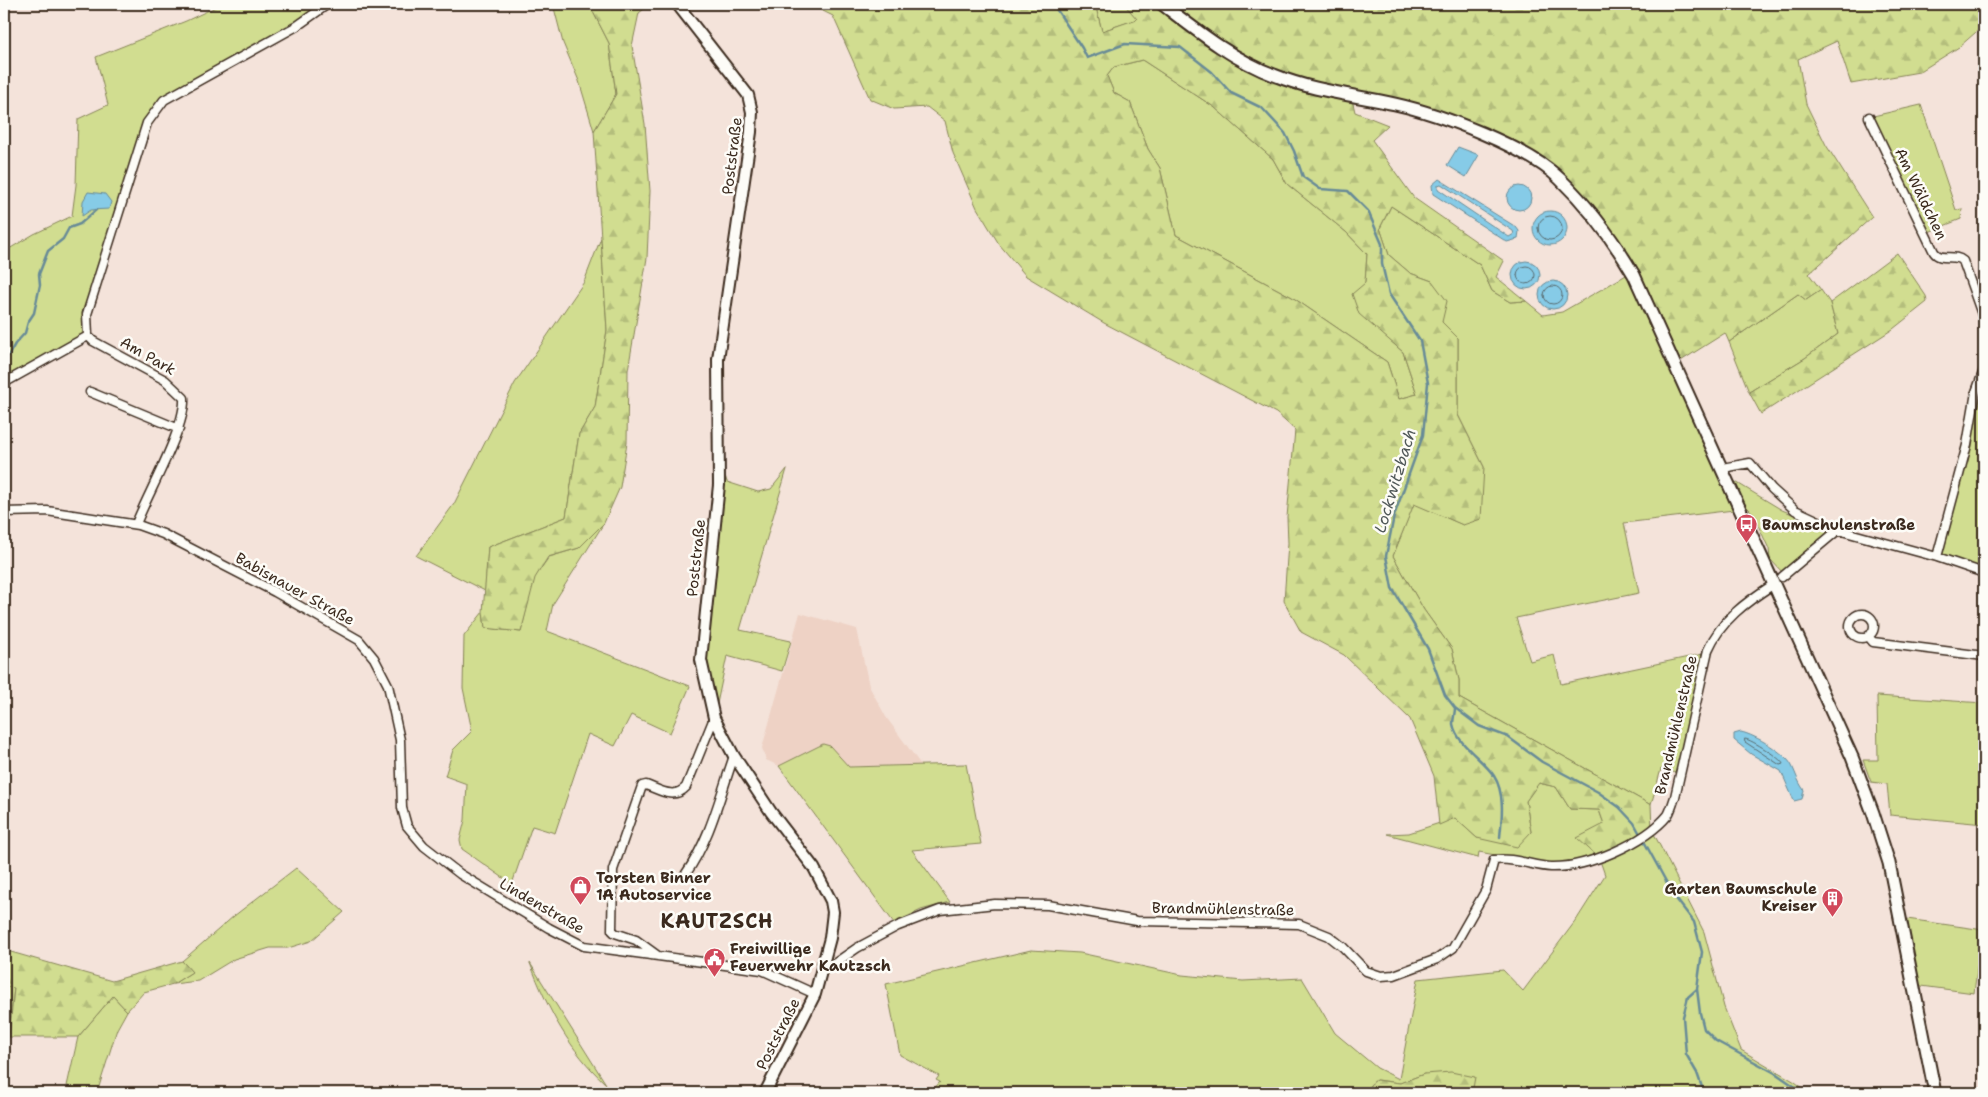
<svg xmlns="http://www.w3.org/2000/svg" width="1988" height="1097" font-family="'Shantell Sans',sans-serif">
	<defs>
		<pattern id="forest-firs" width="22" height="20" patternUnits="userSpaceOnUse" patternTransform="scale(1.25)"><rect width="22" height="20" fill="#d1dd90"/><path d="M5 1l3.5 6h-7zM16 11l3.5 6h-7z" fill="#b4be7c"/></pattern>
	</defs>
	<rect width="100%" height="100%" fill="#f4e3da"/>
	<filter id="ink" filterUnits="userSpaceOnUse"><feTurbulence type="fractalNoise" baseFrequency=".02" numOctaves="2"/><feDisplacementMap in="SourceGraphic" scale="10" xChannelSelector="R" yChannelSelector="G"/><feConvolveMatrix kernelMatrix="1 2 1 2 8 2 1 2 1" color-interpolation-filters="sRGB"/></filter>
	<g filter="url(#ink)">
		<path fill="#eed2c5" d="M800,613L857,629L869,686L886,717L921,765L849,767L830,746L823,744L779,766L766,760L762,748Z"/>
		<path fill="#d1dd90" stroke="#868457" d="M222,4H328L164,100L147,123L87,314L88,336L4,383V252L34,234L72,216L76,185L78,119L108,105L96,57L186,21Z
			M553,4H589L609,43L616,94L594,131L579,81L563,43Z
			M1095,4H1124L1138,19L1102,31Z
			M1142,60L1214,107L1273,159L1287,184L1346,232L1367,254L1365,283L1359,313L1403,352L1417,394L1399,399L1387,362L1292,297L1176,235L1160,168L1148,149L1130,102L1114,93L1107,76L1114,67Z
			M1921,105L1956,210L1962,209L1961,219L1926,233L1869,117Z
			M1391,206L1480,265L1492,291L1510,302L1526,301L1543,315L1562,312L1628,274L1734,510L1624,523L1639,593L1516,618L1530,661L1554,655L1561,684L1703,654L1676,773L1661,769L1651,805L1459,698V680L1452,649L1424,610L1393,556L1414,503L1463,525L1484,467L1458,415V338L1442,322L1432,281L1410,273L1389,255L1380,228Z
			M601,238L607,330L595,407L579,434L566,517L488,547L485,591L416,556L454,504L515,383L584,282Z
			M1821,290L1830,303L1838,334L1805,358L1749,392L1729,342L1798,294L1806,300Z
			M1984,382V573L1937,557L1976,392Z
			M718,452L727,482L758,492L771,489L787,469L740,630L791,641L782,671L727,656L714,718L701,660Z
			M1734,481L1782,510L1823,526L1828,529L1827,535L1783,573L1770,559L1769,549L1752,512L1744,504Z
			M604,523L553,604L547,631L690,686L670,733L631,715L615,746L588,734L555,833L532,826L512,884L462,849L460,840L465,820L467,784L445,776L453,750L472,731L463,688L464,636L483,612L485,628L521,632L534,578L549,557L579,548Z
			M1877,696L1984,703V824L1890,815L1887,784L1871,782L1863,760H1878Z
			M823,744L830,746L849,767L966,764L981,844L912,850L950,902L921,910L894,923L779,766Z
			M1538,783L1556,787L1570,809L1599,810L1604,824L1652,830L1704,932L1724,1007L1741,1050L1795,1082L1809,1093H1477L1473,1088L1424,1074L1400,1083L1376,1080L1370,1085V1093H930L940,1082L936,1080L939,1076L900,1055L886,984L1031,950L1080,953L1182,975L1243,981L1302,978L1335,1033L1377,1068L1399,1079L1418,979L1503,970L1523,991L1577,919L1605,875L1599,858L1573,866L1539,863L1479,852L1478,858L1387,834L1409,833L1455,818L1477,838L1531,832L1526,801Z
			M296,868L344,912L311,941L288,948H270L234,959L198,981L173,984L192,972L182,961L234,916Z
			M1900,918L1984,930V962L1978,961L1974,993L1914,985Z
			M530,963L606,1084C569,1050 548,1010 530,963Z
			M4,986L14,988L4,1069Z
			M113,996L127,1011L117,1029L97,1093H88L67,1086L78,1037Z"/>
		<path fill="url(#forest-firs)" stroke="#868457" fill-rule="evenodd" d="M589,4H650L639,13L632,46L645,124L650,191L647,258L628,370L627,443L620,487L604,523L579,548L548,557L535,578L521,632L485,628L483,612L488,547L566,517L579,434L595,407L607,330L594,131L616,94L609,43Z
			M809,4H1095L1102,31L1137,19L1124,4H1984V25L1959,47L1919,72L1851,84L1837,41L1798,59L1806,104L1826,145L1872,217L1809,274L1821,290L1806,300L1798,294L1729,342L1725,333L1676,364L1634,275L1629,255L1607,223L1563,174L1519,145L1472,123L1431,108L1351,95L1355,112L1388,125L1372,140L1414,198L1504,261L1496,277L1526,301L1510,302L1492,291L1480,265L1391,206L1380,228L1389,255L1410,273L1432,281L1447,301L1442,322L1458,338V415L1484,467L1481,519L1463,525L1414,504L1393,556L1424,610L1452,649L1459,680V698L1651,805L1652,830L1599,858L1577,838L1604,824L1599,810L1570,809L1556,787L1539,783L1526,801L1531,832L1517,847L1477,838L1455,818L1439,825L1434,776L1410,719L1344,655L1301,632L1284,601L1288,543L1287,517L1295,430L1276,413L1104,323L1026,276L999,244L977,208L953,153L945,121L927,107L894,109L870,99L833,16ZM1142,60L1214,107L1273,159L1287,184L1346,232L1367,254L1365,283L1352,294L1359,314L1403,352L1417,394L1399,399L1387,362L1292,297L1176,235L1160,168L1148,149L1130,102L1114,93L1107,76L1114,67Z
			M1897,253L1926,296L1927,302L1893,329L1761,414L1749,392L1805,358L1838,334L1830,303Z
			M4,950L112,981L182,961L192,972L173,984L144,992L127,1011L113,996L78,1037H9L14,988L4,986Z
			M1451,1072L1475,1077L1473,1088L1477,1093H1370V1085L1376,1080L1400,1083L1424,1074Z"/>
		<path fill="#86cbe7" stroke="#688b97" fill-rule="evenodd" d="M1458,147L1479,155L1466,177L1447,165Z
			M1439,179L1516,227L1519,231L1518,239L1507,242L1433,194L1432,185ZM1441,184L1513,231L1514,234L1509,237L1438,189V185Z
			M1507 198a12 12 0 1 1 24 0a12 12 0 1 1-24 0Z
			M88,192L105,194L111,202L109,209L91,210L82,216L83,201Z
			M1533 228a17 17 0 1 1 34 0a17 17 0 1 1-34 0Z
			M1512 275a14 14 0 1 1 28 0a14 14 0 1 1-28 0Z
			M1539 295a14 14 0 1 1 28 0a14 14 0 1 1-28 0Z
			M1741,732C1755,735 1786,753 1792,766C1796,774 1798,782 1804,790L1802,799L1794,801L1781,771L1751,754L1734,740V734Z"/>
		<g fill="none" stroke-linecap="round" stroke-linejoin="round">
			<path stroke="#596a6e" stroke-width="1" d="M1538 228a12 12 0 1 1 24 0a12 12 0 1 1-24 0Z
				M1517 275a9 9 0 1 1 18 0a9 9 0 1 1-18 0Z
				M1544 295a9 9 0 1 1 18 0a9 9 0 1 1-18 0Z
				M1745,739C1751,739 1782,759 1783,764L1780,765L1745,742Z"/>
			<path stroke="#688b97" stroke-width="2.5" d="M1053,4L1082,48L1087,58L1125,44L1180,47L1212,72L1231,93L1262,108L1285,133L1294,151L1303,177L1320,189L1348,191L1368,211L1382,244V264L1389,294L1420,341L1428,383L1423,435L1394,516L1386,556L1392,588L1428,649L1445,695L1455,708L1479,726L1508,737L1542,762L1598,792L1619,807L1634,823L1674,896L1694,922L1702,952L1697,989L1700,1013L1704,1029L1716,1041L1775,1073L1804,1093
				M4,363L15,344L25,333L28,322L34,313L40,285L39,274L48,251L63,239L69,228L80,224L96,210
				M1455,708C1455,713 1453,719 1453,724C1457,745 1483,759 1494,776C1505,793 1502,818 1500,837
				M1697,989L1688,997L1683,1017L1686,1054L1697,1073L1704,1093"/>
			<defs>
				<path id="minor" d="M1869,117L1934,252C1941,262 1954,253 1963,261L1984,320
					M4,383L88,336
					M90,392L179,429
					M1723,468L1750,463L1772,489L1795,510L1838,530L1937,557L1984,573
					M4,512L47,511L138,525L163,534L275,592L359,640L374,658L388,685L400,740L402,808L407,826L424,846L460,874L549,928L584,946L762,970L815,994
					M136,524C148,493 186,427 184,398L165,380L93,341L88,336L87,314L147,123L164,100L297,26L328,4
					M1937,557L1967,445L1976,392L1984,370
					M1782,577L1838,530
					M1850 626a12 12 0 1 1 24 0a12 12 0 1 1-24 0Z
					M1868,636L1873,642L1984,656
					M685,875C710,840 720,796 734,756
					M658,956L636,940L615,933L612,930L613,870L642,786L646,785C660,790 674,800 686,787L714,718
					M823,966H831L857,948L898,926L940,910L995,904L1048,905L1137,921L1299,924L1329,936L1343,947L1366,971L1381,976L1394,975L1437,959L1453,948L1486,890L1494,860C1512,857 1533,866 1551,867C1587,868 1645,843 1668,815C1671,810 1673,803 1675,797L1708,650C1721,620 1746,602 1774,584"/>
				<path id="tertiary" d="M677,4L748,95L752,112L751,132L718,359L719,485L701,660L714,718L734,756L771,812L814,868L831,901L833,912L830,938L815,994L765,1093"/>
				<path id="secondary" d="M1162,4C1196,30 1233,60 1274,75C1313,91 1355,95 1395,104C1440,114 1528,147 1560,179C1589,207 1614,241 1634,275L1852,757L1873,813L1889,863L1935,1093"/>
			</defs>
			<use href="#minor" stroke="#3b2a1e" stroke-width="11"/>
			<use href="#tertiary" stroke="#3b2a1e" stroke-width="14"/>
			<use href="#secondary" stroke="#3b2a1e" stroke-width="15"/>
			<use href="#minor" stroke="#fdfcf7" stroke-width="8"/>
			<use href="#tertiary" stroke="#fdfcf7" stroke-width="10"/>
			<use href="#secondary" stroke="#fdfcf7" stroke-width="11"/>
		</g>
	</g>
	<defs>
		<symbol id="bus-pin" viewBox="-11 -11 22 30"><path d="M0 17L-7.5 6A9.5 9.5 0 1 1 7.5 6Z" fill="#d1495b" stroke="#fdfcf7"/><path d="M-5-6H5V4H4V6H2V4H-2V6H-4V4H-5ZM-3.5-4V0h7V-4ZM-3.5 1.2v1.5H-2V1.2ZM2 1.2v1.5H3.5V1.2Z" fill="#fff"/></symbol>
		<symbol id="shop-pin" viewBox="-11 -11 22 30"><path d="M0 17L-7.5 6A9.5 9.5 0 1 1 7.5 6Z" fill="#d1495b" stroke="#fdfcf7"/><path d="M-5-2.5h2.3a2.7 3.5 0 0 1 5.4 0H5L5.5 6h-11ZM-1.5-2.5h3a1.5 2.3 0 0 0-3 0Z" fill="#fff"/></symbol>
		<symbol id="building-pin" viewBox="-11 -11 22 30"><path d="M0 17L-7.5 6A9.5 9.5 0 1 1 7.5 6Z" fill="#d1495b" stroke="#fdfcf7"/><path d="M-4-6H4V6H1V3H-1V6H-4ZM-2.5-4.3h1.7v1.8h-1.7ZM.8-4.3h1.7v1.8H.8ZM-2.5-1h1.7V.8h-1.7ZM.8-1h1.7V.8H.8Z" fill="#fff"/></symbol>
		<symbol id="civic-pin" viewBox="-11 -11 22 30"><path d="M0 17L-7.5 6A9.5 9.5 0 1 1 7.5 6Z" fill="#d1495b" stroke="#fdfcf7"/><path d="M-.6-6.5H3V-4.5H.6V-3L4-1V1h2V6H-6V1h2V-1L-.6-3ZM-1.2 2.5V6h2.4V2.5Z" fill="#fff"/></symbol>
	</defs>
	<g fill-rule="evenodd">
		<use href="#bus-pin" x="1734" y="512" width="25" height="34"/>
		<use href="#shop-pin" x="568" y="874" width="25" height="34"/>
		<use href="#building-pin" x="1820" y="886" width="25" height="34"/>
		<use href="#civic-pin" x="702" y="946" width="25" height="34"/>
	</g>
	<g text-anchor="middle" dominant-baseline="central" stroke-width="5" stroke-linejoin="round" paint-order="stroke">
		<g font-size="15" fill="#3b2a1e" stroke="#fdfcf7">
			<text transform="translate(732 156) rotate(-83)">Poststraße</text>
			<text transform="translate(1921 194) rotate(64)">Am Wäldchen</text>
			<text transform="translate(148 356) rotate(30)">Am Park</text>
			<text transform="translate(696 558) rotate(-84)">Poststraße</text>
			<text transform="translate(295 589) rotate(29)">Babisnauer Straße</text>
			<text transform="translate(1676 725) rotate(-77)">Brandmühlenstraße</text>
			<text transform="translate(542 906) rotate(30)">Lindenstraße</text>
			<text transform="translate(1223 909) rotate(1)">Brandmühlenstraße</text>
			<text transform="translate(778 1034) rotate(-63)">Poststraße</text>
		</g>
		<g font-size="15" font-weight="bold" fill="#3b2a1e" stroke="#fdfcf7" text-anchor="start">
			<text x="1762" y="525">Baumschulenstraße</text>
			<text x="596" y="878">Torsten Binner<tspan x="596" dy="17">1A Autoservice</tspan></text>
			<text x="1817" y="889" text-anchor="end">Garten Baumschule<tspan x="1817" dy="17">Kreiser</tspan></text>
			<text x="730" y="949">Freiwillige<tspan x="730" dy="17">Feuerwehr Kautzsch</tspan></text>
		</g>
		<g font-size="16" font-style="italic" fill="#525a5a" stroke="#fdfcf7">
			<text transform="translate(1395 481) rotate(-73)">Lockwitzbach</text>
		</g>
		<g font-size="20" font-weight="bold" letter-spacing="1" fill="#3b2a1e" stroke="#fdfcf7">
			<text x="717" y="921">KAUTZSCH</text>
		</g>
	</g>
	<rect width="1988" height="1097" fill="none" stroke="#fdfcf7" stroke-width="20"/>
	<rect x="10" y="10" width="1968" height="1077" fill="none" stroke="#3b2a1e" stroke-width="2" filter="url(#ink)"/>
</svg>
